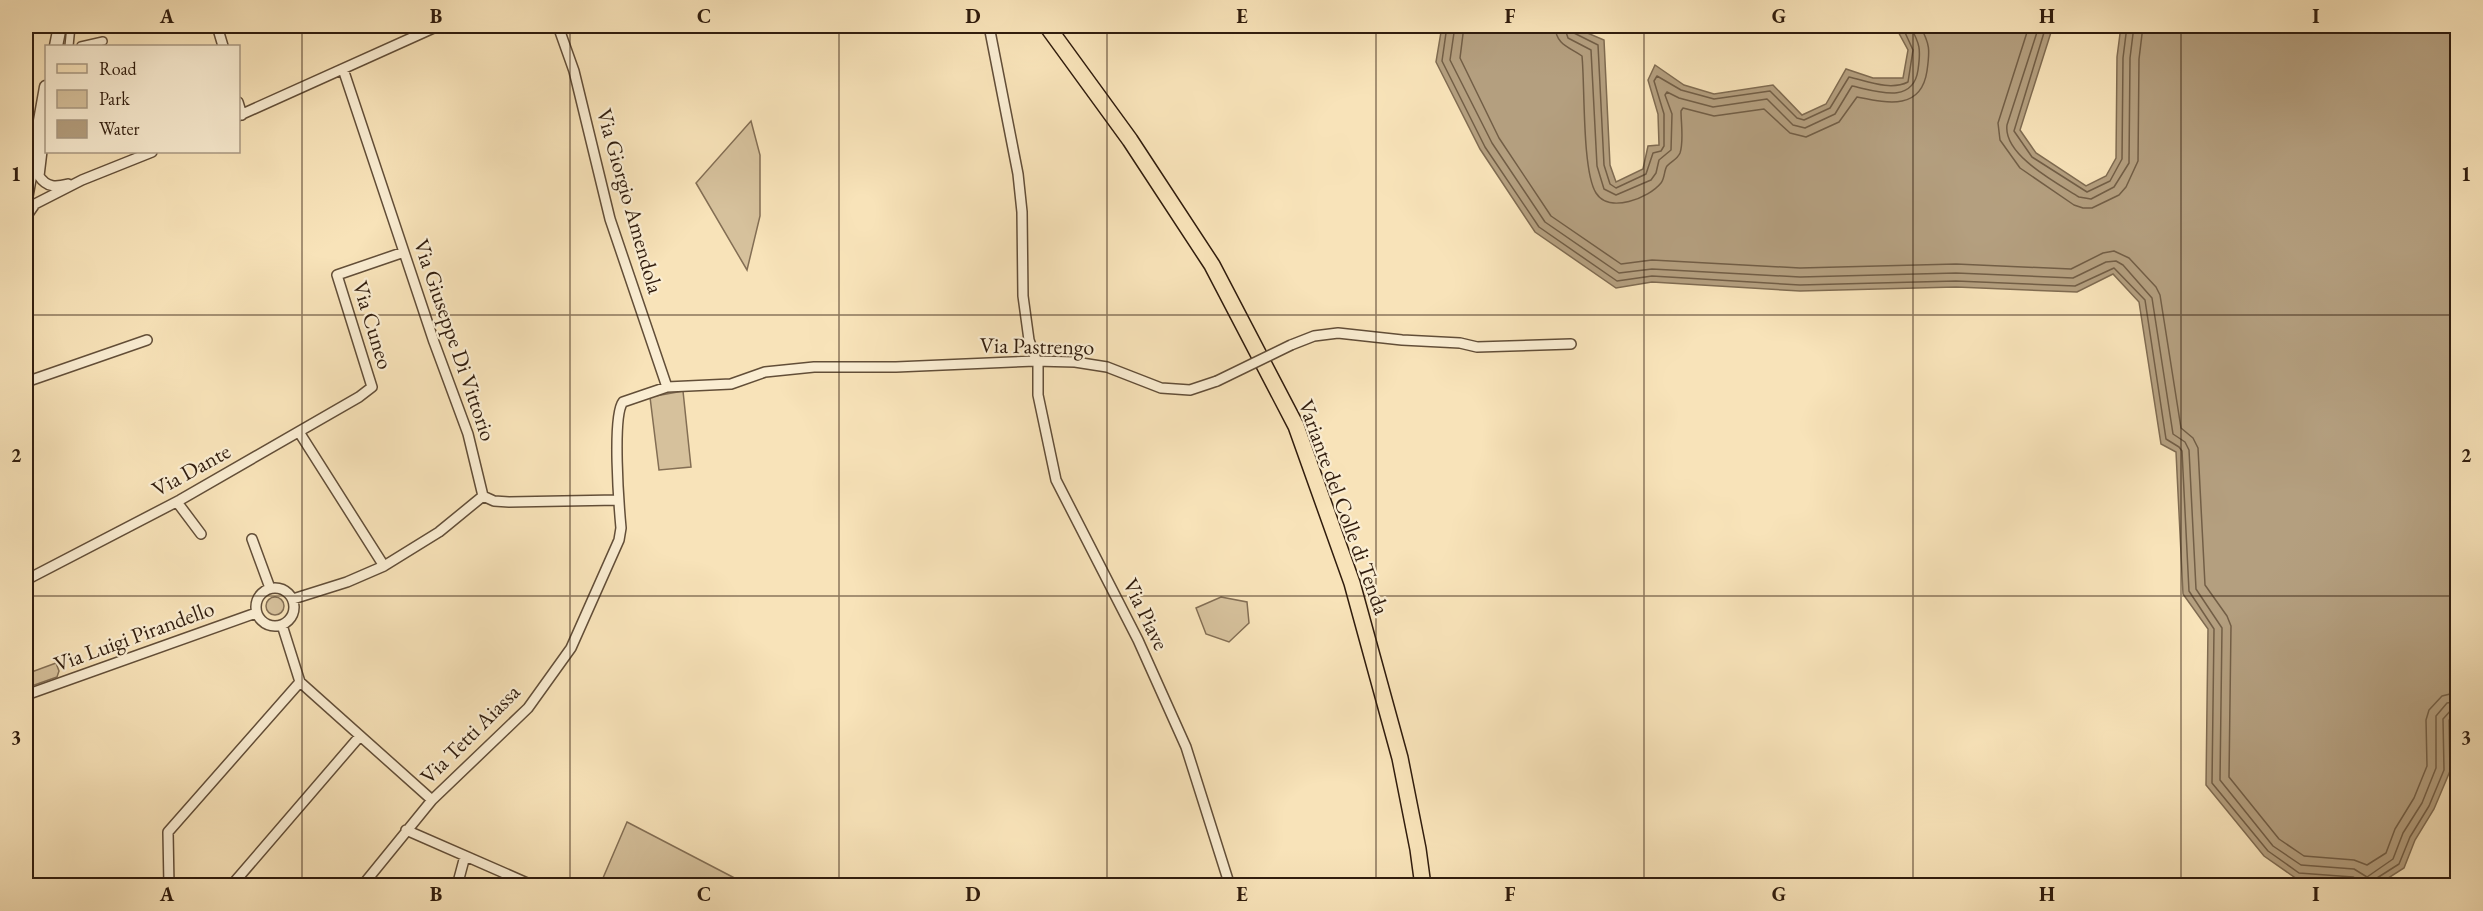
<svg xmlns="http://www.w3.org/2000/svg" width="2483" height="911" font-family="'EB Garamond',serif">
	<rect width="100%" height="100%" fill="#f8e3b9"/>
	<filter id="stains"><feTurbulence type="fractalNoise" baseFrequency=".00333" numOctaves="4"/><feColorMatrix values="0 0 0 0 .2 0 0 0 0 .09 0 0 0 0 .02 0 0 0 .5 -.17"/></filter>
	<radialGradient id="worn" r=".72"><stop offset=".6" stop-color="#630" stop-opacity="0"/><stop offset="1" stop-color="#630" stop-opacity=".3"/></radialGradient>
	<path fill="#d6c19c" stroke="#836e54" stroke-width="1.5" d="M751,121L760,155V216L747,270L696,183Z
		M683,391L691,467L659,470L650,397Z
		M266 606a9 9 0 1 1 18 0a9 9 0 1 1-18 0Z
		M1221,597L1247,602L1249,623L1229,642L1206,634L1196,608Z
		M56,663L59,671L57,677L26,688V674Z
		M627,822L748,885H600Z"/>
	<path fill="#b49f7f" stroke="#7f6b51" stroke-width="1.5" d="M1442,26H1571L1604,40L1610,165L1616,182L1643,169L1648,146L1659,145L1658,114L1648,80L1655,65L1684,85L1714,94L1773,85L1802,115L1826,104L1846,69L1873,78H1903L1908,50L1895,26H2053L2020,130L2036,153L2086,186L2106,176L2116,158L2117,57L2121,26H2457V712L2449,720L2450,771L2434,809L2415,840L2404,868L2379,884L2297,879L2264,856L2206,785L2208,629L2183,594L2176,452L2161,444L2139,302L2113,274L2077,292L1956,287L1800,291L1652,282L1616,288L1535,232L1480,149L1436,62Z"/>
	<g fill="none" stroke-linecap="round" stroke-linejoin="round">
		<path stroke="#725e46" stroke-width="1.5" d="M1447,26L1442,61L1485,147L1539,227L1617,281L1652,276L1800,285L1956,281L2075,286L2114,268L2145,300L2166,439L2179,447L2182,451L2189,591L2214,629L2212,783L2268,851L2299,873L2353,877L2358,880L2359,886
			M1455,26L1450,60L1492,143L1545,222L1619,273L1652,269L1800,277L1956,273L2073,278L2106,262L2116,261L2123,265L2152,298L2173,434L2185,442L2189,450L2196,589L2222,628L2220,780L2273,846L2301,865L2354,869L2367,877L2393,859L2403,833L2422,803L2436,768V716L2447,703L2458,701
			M1464,26L1460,58L1499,138L1551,216L1621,264L1652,260L1800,268L1956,264L2071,269L2103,253L2114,251L2129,258L2156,287L2160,295L2181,428L2193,438L2198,448L2205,585L2227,616L2231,626L2229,777L2279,839L2304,856L2354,860L2367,865L2386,853L2395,829L2414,798L2427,766L2426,720L2429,710L2442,696L2458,692
			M1555,26C1556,45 1569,47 1582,56C1585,86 1582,171 1596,193C1609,214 1649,198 1661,183C1665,178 1664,170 1667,166C1671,161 1677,160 1680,153C1684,141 1681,123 1681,111L1683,108L1714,116L1764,109L1790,133L1806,137L1839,122L1857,97C1887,103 1921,111 1927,71C1930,50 1930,44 1920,26
			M1564,26L1568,38L1591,50L1597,166L1604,189L1616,195L1651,180L1656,173L1659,160L1671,150L1672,114L1665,95L1667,92L1679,98L1713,107L1767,99L1793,125L1805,128L1835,114L1852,86C1876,91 1913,105 1918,70C1921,49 1920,44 1910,26
			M1571,26L1574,33L1598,45L1604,165L1610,184L1616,188L1646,174L1653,153L1661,151L1664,146V114L1654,81L1657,76L1681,90L1714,99L1770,91L1797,118L1804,120L1830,108L1849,77C1867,81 1890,91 1908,82L1913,50L1902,26
			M2029,26L1998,123L2000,140L2020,168L2074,205L2083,208H2092L2119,195L2126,187L2138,161L2139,59L2143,26
			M2039,26L2007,125C2003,155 2057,183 2079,197L2091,199L2114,187L2129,163L2130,58L2134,26
			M2046,26L2014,131L2032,157L2087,192L2110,181L2122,159L2123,58L2127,26
			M2374,886L2377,878L2399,864L2410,837L2429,806L2444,770L2443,719L2452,709L2458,708"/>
		<defs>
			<path id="pedestrian" d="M69,46L71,26
				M81,46L103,41"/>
			<path id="minor" d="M217,26L223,46
				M558,26L574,71L610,219L667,387
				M989,26L1018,174L1022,212L1023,296L1029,340L1038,365V395L1056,480L1138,640L1186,747L1230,886
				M343,69L434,342L468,434L483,496L494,501L509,502L618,500
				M238,102L242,115
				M238,116L438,26
				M42,122L44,134L39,176C47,188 56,187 68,184
				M26,217L35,204L82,180L152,152
				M1291,345L1314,336L1338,333L1402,340L1460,343L1477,347L1571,344
				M26,382L147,340
				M177,502L201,534
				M252,539L270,588
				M384,566L439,532L483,496
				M26,580L180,500L359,397L372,387L337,275L404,252
				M256 607a19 19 0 1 1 38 0a19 19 0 1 1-38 0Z
				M293,599L347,582L384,566L299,432
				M282,625L300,682
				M300,682L432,800
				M26,695L256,613
				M406,830L534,886
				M169,886L168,832L300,682
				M231,886L360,736
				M362,886L432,800L528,708L571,648L619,540L621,528C619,506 612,416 623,402L667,387L731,384L765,372L814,367H896L1035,361L1075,362L1107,367L1161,388L1190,390L1217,381
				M457,886L465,856"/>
			<path id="tertiary" d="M56,46L60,26
				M26,199L46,87"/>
			<path id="primary" d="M1047,26L1130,140L1212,265L1296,426L1352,583L1400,758L1418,849L1423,886"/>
		</defs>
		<use href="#pedestrian" stroke="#624e38" stroke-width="10"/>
		<use href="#minor" stroke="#624e38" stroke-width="12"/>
		<use href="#tertiary" stroke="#624e38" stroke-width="15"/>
		<use href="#primary" stroke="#301c0d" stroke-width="18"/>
		<use href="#pedestrian" stroke="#faedd2" stroke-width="7"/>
		<use href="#minor" stroke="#faedd2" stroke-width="9"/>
		<use href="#tertiary" stroke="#faedd2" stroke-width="12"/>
		<use href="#primary" stroke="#f8e3b9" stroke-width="15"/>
		<defs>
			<path id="minor-bridge" d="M1217,381L1291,345"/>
		</defs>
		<use href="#minor-bridge" stroke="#624e38" stroke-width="12" stroke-linecap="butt"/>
		<use href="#minor-bridge" stroke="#faedd2" stroke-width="9"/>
	</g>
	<path fill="none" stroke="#301c0d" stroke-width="1.5" stroke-opacity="0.55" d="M302,26V886M570,26V886M839,26V886M1107,26V886M1376,26V886M1644,26V886M1913,26V886M2181,26V886M26,315H2458M26,596H2458"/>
	<g text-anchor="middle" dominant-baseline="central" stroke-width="4.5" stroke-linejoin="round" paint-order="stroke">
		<g font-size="22" fill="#301c0d" stroke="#faedd2">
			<text transform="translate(630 201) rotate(74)">Via Giorgio Amendola</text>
			<text transform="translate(373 325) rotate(73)">Via Cuneo</text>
			<text transform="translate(455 340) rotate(71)">Via Giuseppe Di Vittorio</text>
			<text transform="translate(1037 346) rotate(1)">Via Pastrengo</text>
			<text transform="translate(191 470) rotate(-29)">Via Dante</text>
			<text transform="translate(1344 507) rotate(70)">Variante del Colle di Tenda</text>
			<text transform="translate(1146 614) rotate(64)">Via Piave</text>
			<text transform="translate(134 636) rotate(-20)">Via Luigi Pirandello</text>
			<text transform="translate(470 734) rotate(-45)">Via Tetti Aiassa</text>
		</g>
	</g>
	<rect width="2483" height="911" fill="none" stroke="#f8e3b9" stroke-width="66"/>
	<rect x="45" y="45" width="195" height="108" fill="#faedd2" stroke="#a99983" stroke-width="1.5"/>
	<rect x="57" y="64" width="30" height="9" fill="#f8e3b9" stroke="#a99983" stroke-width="1.5"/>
	<text x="99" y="75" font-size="18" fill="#301c0d">Road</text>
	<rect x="57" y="90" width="30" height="18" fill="#d6c19c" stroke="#a99983" stroke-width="1.5"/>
	<text x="99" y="105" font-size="18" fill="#301c0d">Park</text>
	<rect x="57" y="120" width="30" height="18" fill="#b49f7f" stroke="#a99983" stroke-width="1.5"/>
	<text x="99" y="135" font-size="18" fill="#301c0d">Water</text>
	<rect x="33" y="33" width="2417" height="845" fill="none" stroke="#301c0d" stroke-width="2"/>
	<g font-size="20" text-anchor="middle" font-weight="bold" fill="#301c0d">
		<text x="167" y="23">A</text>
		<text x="436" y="23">B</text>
		<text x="704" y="23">C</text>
		<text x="973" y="23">D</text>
		<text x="1242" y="23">E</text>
		<text x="1510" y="23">F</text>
		<text x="1779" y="23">G</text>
		<text x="2047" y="23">H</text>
		<text x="2316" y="23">I</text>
		<text x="16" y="181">1</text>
		<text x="2466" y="181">1</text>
		<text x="16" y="462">2</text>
		<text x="2466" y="462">2</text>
		<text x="16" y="744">3</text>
		<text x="2466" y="744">3</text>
		<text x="167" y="901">A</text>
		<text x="436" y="901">B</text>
		<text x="704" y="901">C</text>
		<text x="973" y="901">D</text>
		<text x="1242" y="901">E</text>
		<text x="1510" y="901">F</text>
		<text x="1779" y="901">G</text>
		<text x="2047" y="901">H</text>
		<text x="2316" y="901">I</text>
	</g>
	<rect width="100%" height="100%" filter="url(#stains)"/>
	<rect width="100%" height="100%" fill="url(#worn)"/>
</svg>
